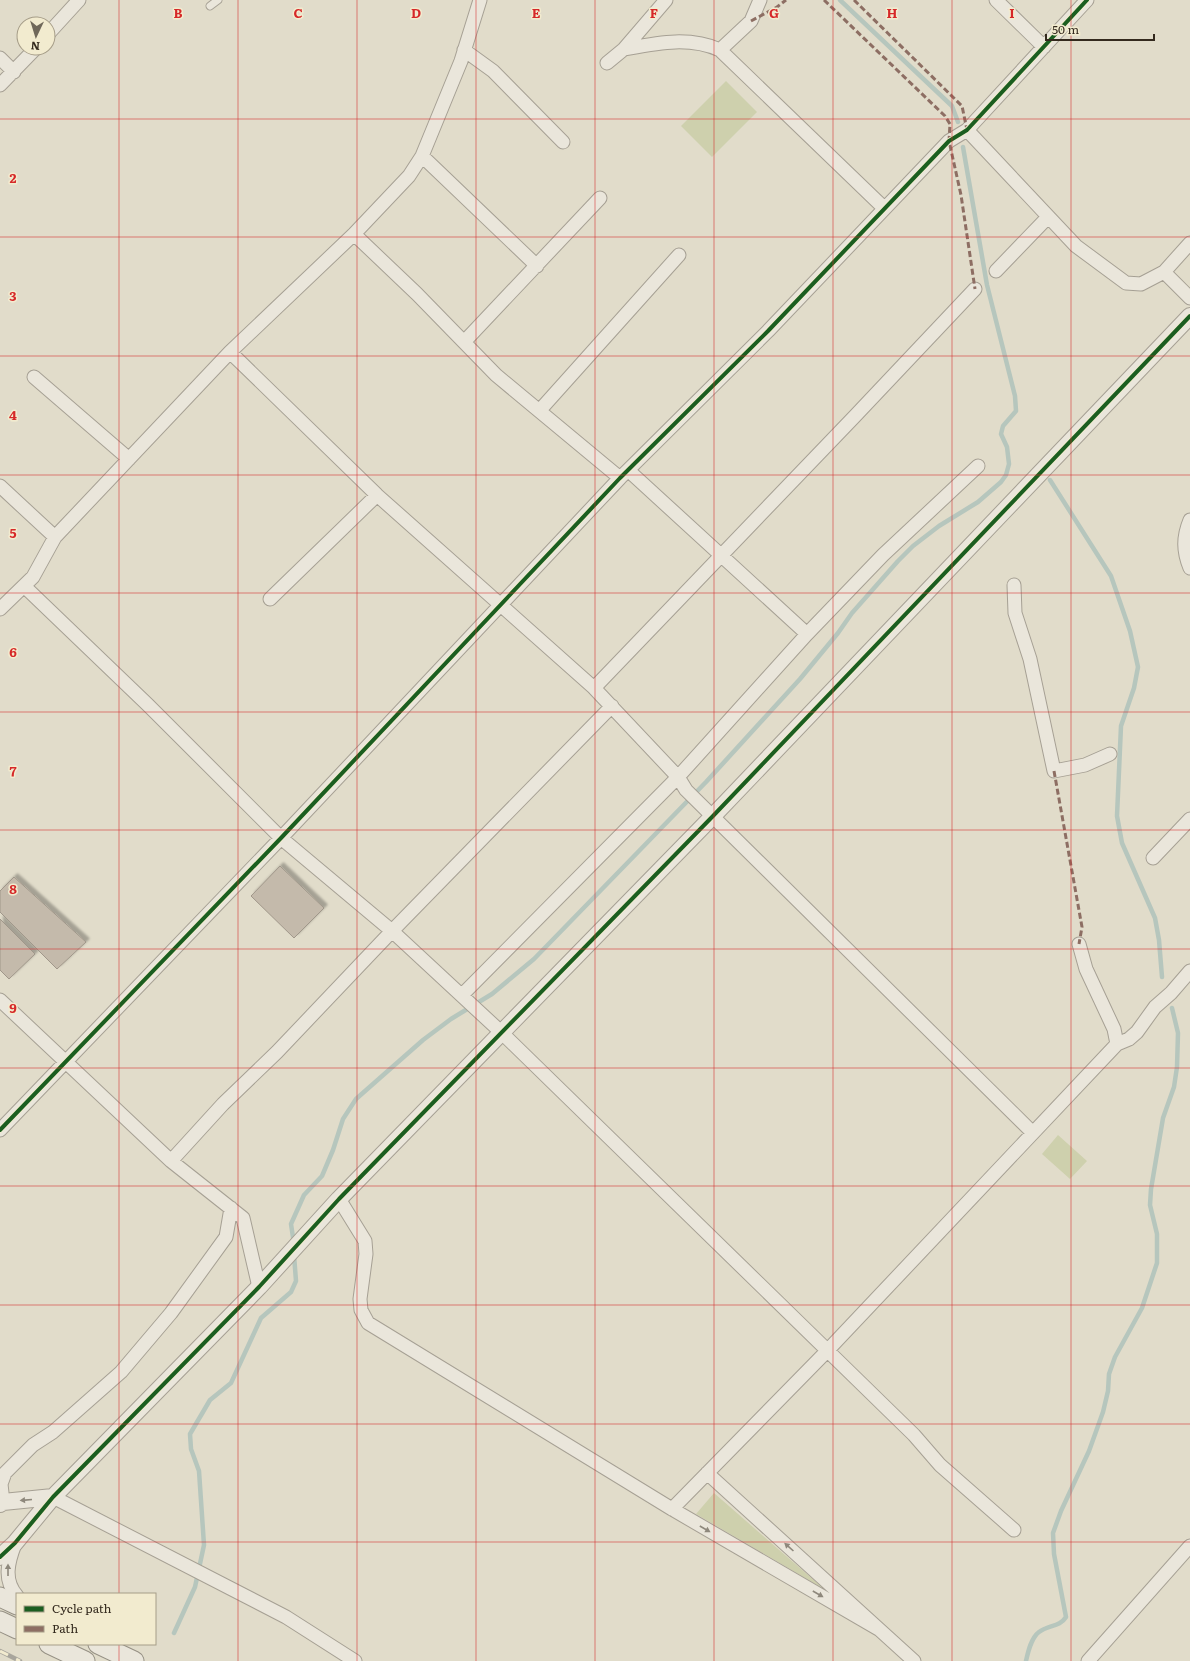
<svg xmlns="http://www.w3.org/2000/svg" width="1190" height="1661" font-family="Literata,serif">
	<defs>
		<filter id="shadow"><feDropShadow dx="3.5" dy="-3.5" stdDeviation="1" flood-color="#0004"/></filter>
	</defs>
	<rect width="100%" height="100%" fill="#e1dcca"/>
	<path fill="#ced0ad" d="M726,81L757,112L712,157L681,126Z
		M1058,1135L1087,1161L1070,1179L1042,1154Z
		M714,1493L824,1589L696,1514Z"/>
	<g fill="none" stroke-linecap="round" stroke-linejoin="round">
		<path stroke="#b6c6bd" stroke-width="4.5" d="M840,0L952,106L958,122
			M1050,480L1111,576L1130,631L1138,667L1134,688L1121,726L1117,816L1122,843L1155,918L1159,940L1162,977
			M294,1244L291,1224L304,1195L322,1176L333,1150L343,1119L356,1099L423,1040L451,1019L492,994L534,959L706,782L800,679L838,633L852,613L898,561L913,546L939,526L978,502L1001,482L1006,475L1009,464L1007,447L1001,434L1003,426L1016,411L1015,396L987,285L963,147
			M174,1633L195,1587L204,1545L199,1471L191,1449L190,1434L210,1400L231,1383L261,1318L291,1292L296,1281L294,1255
			M1026,1661C1028,1652 1031,1638 1039,1632C1048,1625 1060,1627 1066,1617L1054,1554L1053,1533L1061,1511L1089,1451L1103,1412L1108,1391L1109,1374L1115,1357L1142,1308L1157,1263V1234L1150,1205L1151,1189L1163,1118L1174,1087L1177,1067L1178,1033L1172,1008"/>
	</g>
	<path fill="#c4baab" stroke="#a0978a" filter="url(#shadow)" d="M280,866L324,908L294,938L251,896Z
		M14,877L86,942L57,969L0,912V891Z
		M0,919L35,954L9,979L0,970Z"/>
	<g fill="none" stroke-linecap="round" stroke-linejoin="round">
		<defs>
			<path id="service" d="M210,6L218,0"/>
			<path id="minor" d="M996,0L1044,47
				M48,34L79,0
				M624,49C657,43 689,36 720,50L884,208
				M464,50L493,71L563,142
				M720,50L751,21L760,0
				M0,58L14,72
				M607,63L624,49L666,0
				M0,85L36,48
				M967,130L1076,246L1126,283L1141,284L1164,272L1190,243
				M422,156L537,266
				M354,234L417,294L496,375L620,478
				M996,271L1048,217
				M1164,272L1190,298
				M464,342L600,198
				M230,352L377,495L594,688L678,777L686,790L1033,1133
				M34,377L129,459
				M540,410L679,255
				M629,471L807,634
				M0,486L55,537
				M1190,520C1183,537 1183,551 1190,568
				M1014,585L1015,613L1030,659L1054,771L1085,765L1110,754
				M24,586L148,705L281,838L392,931L502,1033L914,1435L940,1465L1014,1530
				M270,599L377,495
				M0,609L33,577L55,537L230,352L354,234L409,176L422,156L461,61L480,0
				M594,688L855,416L975,289
				M1153,858L1190,819
				M1079,944L1086,969L1114,1029L1117,1044
				M462,995L678,777L807,634L883,555L978,466
				M0,1000L171,1161L243,1218L259,1287
				M0,1130L281,838L620,478L768,331L949,141L967,130L1087,0
				M171,1161L223,1104L277,1052L392,931L612,706
				M339,1199L365,1241L366,1254L360,1299L361,1310L368,1323L672,1509L880,1630
				M707,1473L914,1661
				M53,1497L286,1617L355,1661
				M3,1502L1,1484L5,1473L33,1445L53,1432L121,1372L171,1313L226,1237L231,1208
				M672,1509L827,1351L1117,1044L1129,1039L1137,1032L1155,1007L1171,993L1190,971
				M15,1544C8,1562 3,1580 17,1596
				M1088,1661L1190,1546"/>
			<path id="tertiary" d="M0,1504L3,1502L53,1497
				M0,1557L15,1543L53,1497L259,1287L339,1199L713,816L1190,316"/>
			<path id="secondary" d="M0,1597L17,1605
				M0,1621L17,1629
				M49,1644L85,1661
				M98,1644L134,1661"/>
		</defs>
		<use href="#service" stroke="#a6a094" stroke-width="9"/>
		<use href="#minor" stroke="#a6a094" stroke-width="15"/>
		<use href="#tertiary" stroke="#a6a094" stroke-width="18"/>
		<use href="#secondary" stroke="#959084" stroke-width="21"/>
		<use href="#service" stroke="#eae6db" stroke-width="7"/>
		<use href="#minor" stroke="#eae6db" stroke-width="13"/>
		<use href="#tertiary" stroke="#eae6db" stroke-width="16"/>
		<use href="#secondary" stroke="#eae6db" stroke-width="19"/>
		<defs>
			<path id="rail" d="M0,1651L20,1661"/>
		</defs>
		<use href="#rail" stroke="#a8a59c" stroke-width="4.5"/>
		<use href="#rail" stroke="#f2ebcf" stroke-width="3" stroke-dasharray="9" stroke-linecap="butt"/>
		<path stroke="#8d6e63" stroke-width="3" stroke-dasharray="6 3" stroke-linecap="butt" d="M824,0L945,116L950,124L949,141L961,195L975,289
			M854,0L962,106L967,130
			M751,21L777,7L786,0
			M1054,771L1082,927L1079,944"/>
		<defs>
			<path id="cycleway" d="M0,1130L281,838L620,478L768,331L949,141L967,130L1087,0
				M0,1557L15,1543L53,1497L259,1287L339,1199L713,816L1190,316"/>
		</defs>
		<use href="#cycleway" stroke="#f2ebcf" stroke-width="6"/>
		<use href="#cycleway" stroke="#1b5e20" stroke-width="4"/>
	</g>
	<defs><path id="oneway-solid" d="M-6-.8H1V-3.2L6.5 0L1 3.2V.8H-6Z"/></defs>
	<g fill="#8e887c">
		<use href="#oneway-solid" transform="translate(26 1500) rotate(175)"/>
		<use href="#oneway-solid" transform="translate(705 1529) rotate(30)"/>
		<use href="#oneway-solid" transform="translate(789 1547) rotate(-138)"/>
		<use href="#oneway-solid" transform="translate(8 1570) rotate(-90)"/>
		<use href="#oneway-solid" transform="translate(818 1594) rotate(30)"/>
	</g>
	<path fill="none" stroke="#d62828" stroke-width="1" stroke-opacity="0.55" d="M119,0V1594M238,0V1661M357,0V1661M476,0V1661M595,0V1661M714,0V1661M833,0V1661M952,0V1661M1071,0V1661M0,119H1190M0,237H1190M0,356H1190M0,475H1190M0,593H1190M0,712H1190M0,830H1190M0,949H1190M0,1068H1190M0,1186H1190M0,1305H1190M0,1424H1190M0,1542H1190M119,1644V1661"/>
	<g font-size="13" text-anchor="middle" font-weight="bold" fill="#d62828" stroke="#f2ebcf" stroke-width="3" stroke-linejoin="round" paint-order="stroke">
		<text x="178" y="18">B</text>
		<text x="298" y="18">C</text>
		<text x="416" y="18">D</text>
		<text x="536" y="18">E</text>
		<text x="654" y="18">F</text>
		<text x="774" y="18">G</text>
		<text x="892" y="18">H</text>
		<text x="1012" y="18">I</text>
		<text x="13" y="183">2</text>
		<text x="13" y="301">3</text>
		<text x="13" y="420">4</text>
		<text x="13" y="538">5</text>
		<text x="13" y="657">6</text>
		<text x="13" y="776">7</text>
		<text x="13" y="894">8</text>
		<text x="13" y="1013">9</text>
	</g>
	<rect x="16" y="1593" width="140" height="52" fill="#f2ebcf" stroke="#a69d88"/>
	<rect x="24" y="1606" width="20" height="6" fill="#1b5e20" stroke="#a69d88"/>
	<text x="52" y="1613" font-size="12" fill="#33291d">Cycle path</text>
	<rect x="24" y="1626" width="20" height="6" fill="#8d6e63" stroke="#a69d88"/>
	<text x="52" y="1633" font-size="12" fill="#33291d">Path</text>
	<g transform="translate(36 36) rotate(184)"><circle r="19" fill="#f2ebcf" stroke="#a69d88"/>
	<path d="M0-3L7 15L0 10L-7 15Z" fill="#70685a"/>
	<text y="-6" font-size="11" font-weight="bold" text-anchor="middle" fill="#33291d">N</text>
	</g>
	<path d="M1046 34v6h108v-6" fill="none" stroke="#33291d" stroke-width="2"/>
	<text x="1052" y="34" font-size="12" fill="#33291d" stroke="#f2ebcf" stroke-width="3" paint-order="stroke">50 m</text>
</svg>
